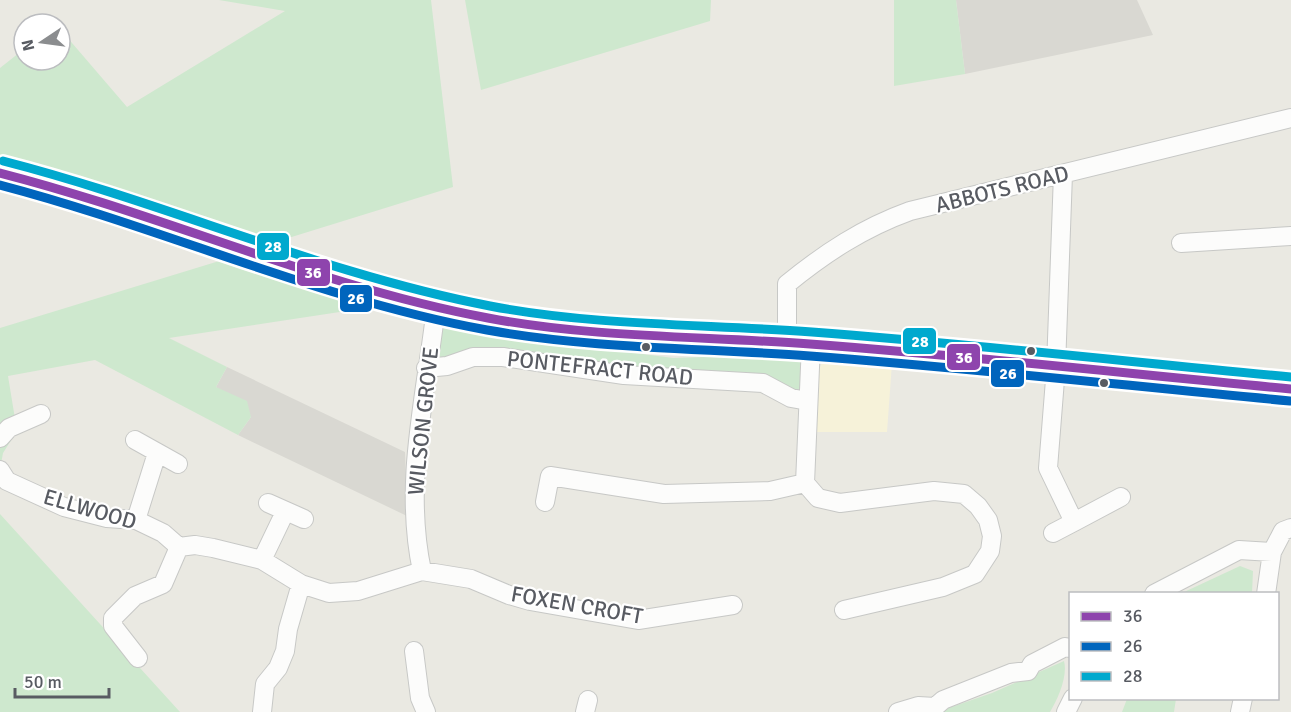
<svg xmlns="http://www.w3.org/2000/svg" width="1291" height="712" font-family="Signika,sans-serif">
	<rect width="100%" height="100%" fill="#eae9e2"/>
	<path fill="#f6f2d9" d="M830,359L892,363L887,432H814L818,370L822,363Z"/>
	<path fill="#d9d8d2" d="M956,0H1137L1153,35L965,74Z
		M227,367L405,452L407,516L238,435L251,417L216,387Z"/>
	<path fill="#cee8ce" d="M219,0H431L453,187L269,244L0,161V68L24,49V60H60V29L127,107L285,11Z
		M465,0H711L710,21L481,90Z
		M894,0H956L965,74L894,86Z
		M229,258L366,308L169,338L227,367L216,387L247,401L251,417L238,435L95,360L8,376L17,431L3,453L0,469V328Z
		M453,324L522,338L673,358L795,354L802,361V391L440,359L436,352L443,328Z
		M0,514L180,712H0Z
		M1240,566L1253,571L1252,593H1182Z
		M1064,661C1068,676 1058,699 1050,712H937L992,693Z
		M1127,699L1174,698L1176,699L1174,712H1122Z"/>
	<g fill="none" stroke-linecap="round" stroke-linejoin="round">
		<defs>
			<path id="minor" d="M1063,174L1056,367L1048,468L1074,522L1121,497
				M1181,243L1291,236
				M787,343V284C825,253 863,228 910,211L1291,118
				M426,368L447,366L473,357H503L624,375L763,383L791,398L808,401
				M0,438L9,428L41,414
				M135,440L178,464
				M0,470L7,481L64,507L107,518L136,520L163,533L179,547L195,545L213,548L262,560L301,584L329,593L358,591L422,571L471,579L509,595L530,601L638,620L733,605
				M805,483L818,498L840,503L934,491L964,494L978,506L988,520L992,536L990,551L975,574L943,587L844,610
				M805,483L811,344
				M545,502L550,476L664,494L770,491L805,483
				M268,503L304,519
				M136,520L157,453
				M1053,533L1074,522
				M262,560L285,512
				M422,571C403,482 426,396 436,307
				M1154,594L1239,550L1272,552
				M1266,594L1272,552L1283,531L1291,528
				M414,651L420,698L426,712
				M138,658L113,626V618L135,596L163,584L179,547
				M262,712L265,684L278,668L285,651L288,629L301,584
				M585,712L588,700
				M898,712L918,706L935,707L943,700L1011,673L1028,671L1032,664L1065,647L1070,648
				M1066,712L1073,698
				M1240,712L1243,698"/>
			<path id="highway" d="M0,173C166,211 320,287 488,318C595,337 702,336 810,344C971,356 1131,374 1291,389"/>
		</defs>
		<use href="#minor" stroke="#c7c8c6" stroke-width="20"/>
		<use href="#highway" stroke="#c1b890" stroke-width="28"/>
		<use href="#minor" stroke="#fcfcfb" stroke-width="18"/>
		<use href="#highway" stroke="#eeecdf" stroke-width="27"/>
		<defs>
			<path id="bus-1" d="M0,173C164,215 321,287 488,318C594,338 703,336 810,344C971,356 1131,374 1291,389"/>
			<path id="bus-2" d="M0,185C164,228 320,300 487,330C594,349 702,348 810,356C970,368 1130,386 1290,401"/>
			<path id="bus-3" d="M3,161C167,203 323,274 490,306C595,326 704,324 812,332C972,344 1131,362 1291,377"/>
		</defs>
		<use href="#bus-1" stroke="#fff" stroke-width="14"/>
		<use href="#bus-2" stroke="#fff" stroke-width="14"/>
		<use href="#bus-3" stroke="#fff" stroke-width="14"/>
		<use href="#bus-1" stroke="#8e44ad" stroke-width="9"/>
		<use href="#bus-2" stroke="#0065bd" stroke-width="9"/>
		<use href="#bus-3" stroke="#00a9ce" stroke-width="9"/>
	</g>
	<g fill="#585b62" stroke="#fff" stroke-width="2">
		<circle cx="646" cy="347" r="5"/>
		<circle cx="1031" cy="351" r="5"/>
		<circle cx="1104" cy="383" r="5"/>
	</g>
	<g text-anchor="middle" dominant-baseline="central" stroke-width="4.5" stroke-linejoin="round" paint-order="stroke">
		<g font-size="22" fill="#585b62" stroke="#fff">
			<text transform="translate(1002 189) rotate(-14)">ABBOTS ROAD</text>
			<text transform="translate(600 368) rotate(6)">PONTEFRACT ROAD</text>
			<text transform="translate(423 421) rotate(-84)">WILSON GROVE</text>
			<text transform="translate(90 509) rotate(16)">ELLWOOD</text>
			<text transform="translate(577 605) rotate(10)">FOXEN CROFT</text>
		</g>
	</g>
	<g stroke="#fff" stroke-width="2">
		<rect x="256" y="232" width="34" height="29" rx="6" fill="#00a9ce"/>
		<rect x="296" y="258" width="35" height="29" rx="6" fill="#8e44ad"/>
		<rect x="339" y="284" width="34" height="29" rx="6" fill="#0065bd"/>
		<rect x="902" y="327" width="35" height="28" rx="6" fill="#00a9ce"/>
		<rect x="946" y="343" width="35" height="28" rx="6" fill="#8e44ad"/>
		<rect x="990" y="359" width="35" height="29" rx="6" fill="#0065bd"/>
	</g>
	<g font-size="16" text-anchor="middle" font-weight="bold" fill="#fff">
		<text x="273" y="252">28</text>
		<text x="313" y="278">36</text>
		<text x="356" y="304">26</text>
		<text x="920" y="347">28</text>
		<text x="964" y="363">36</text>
		<text x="1008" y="379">26</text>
	</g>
	<rect x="1069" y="592" width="210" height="108" fill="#ffffff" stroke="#bcbdc0" stroke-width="1.5"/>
	<rect x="1081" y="612" width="30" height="9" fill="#8e44ad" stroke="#bcbdc0" stroke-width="1.5"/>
	<text x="1123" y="622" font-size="18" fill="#585b62">36</text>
	<rect x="1081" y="642" width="30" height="9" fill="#0065bd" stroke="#bcbdc0" stroke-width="1.5"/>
	<text x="1123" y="652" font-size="18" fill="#585b62">26</text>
	<rect x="1081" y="672" width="30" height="9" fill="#00a9ce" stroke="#bcbdc0" stroke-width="1.5"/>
	<text x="1123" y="682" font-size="18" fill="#585b62">28</text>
	<g transform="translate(42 42) rotate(257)"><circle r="28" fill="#ffffff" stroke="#bcbdc0" stroke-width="1.5"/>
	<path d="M0-4.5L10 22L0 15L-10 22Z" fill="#8b8d8f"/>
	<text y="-9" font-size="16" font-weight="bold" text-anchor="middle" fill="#585b62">N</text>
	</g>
	<path d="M15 688v9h94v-9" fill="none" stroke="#585b62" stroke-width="3"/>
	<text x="24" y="688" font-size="18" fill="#585b62" stroke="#ffffff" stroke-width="4.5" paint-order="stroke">50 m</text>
</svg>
